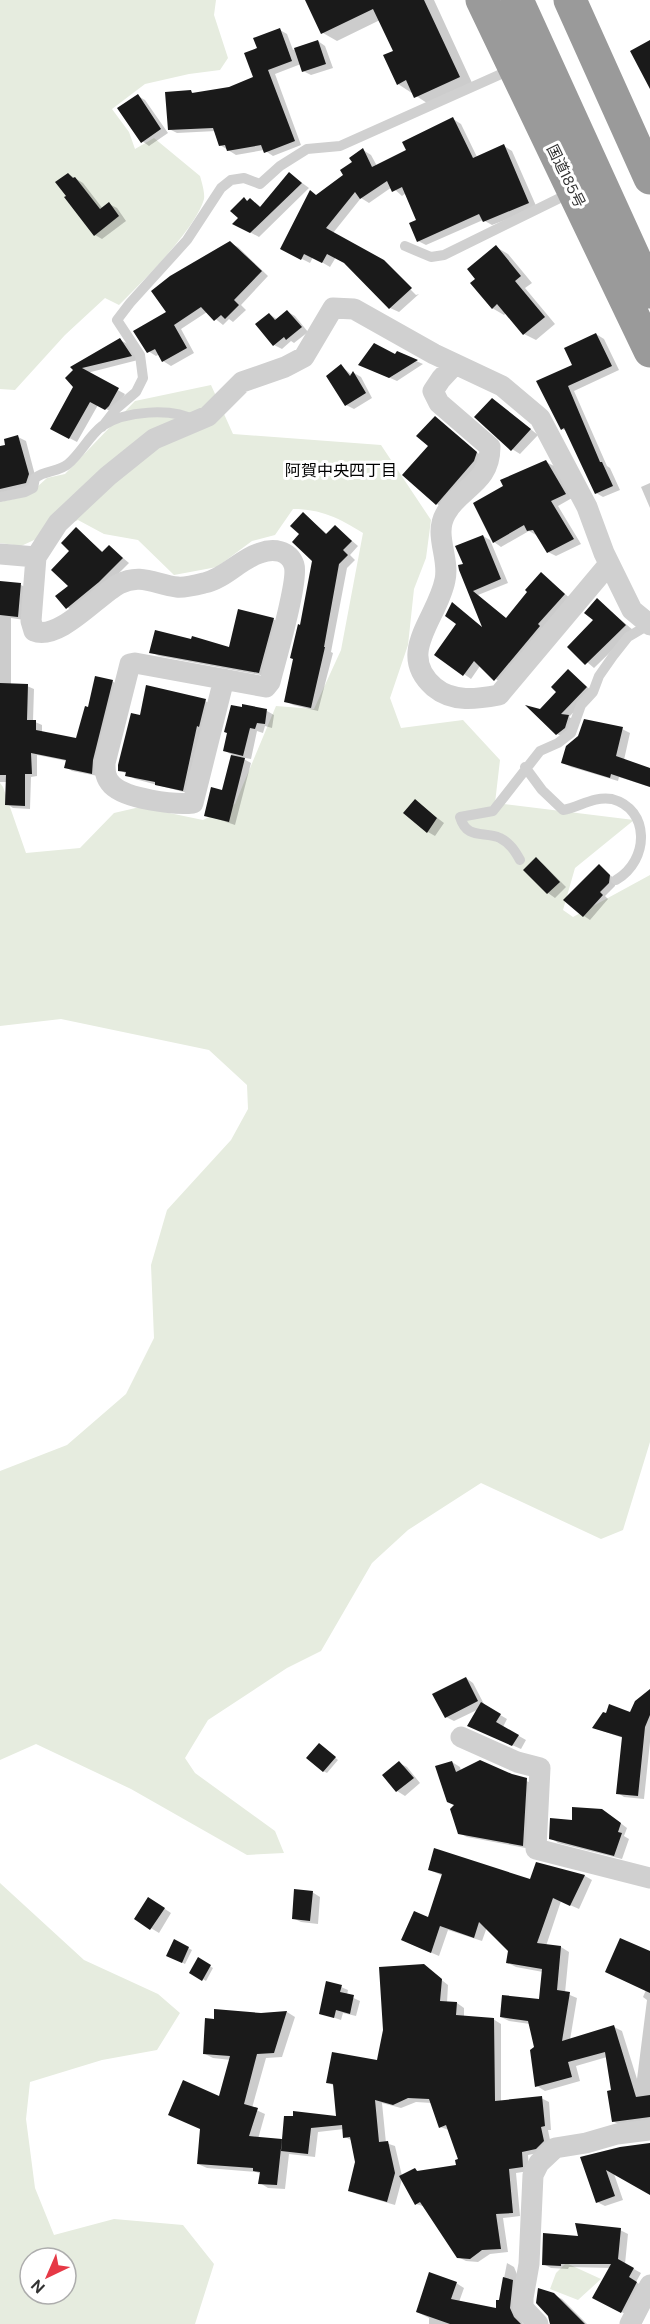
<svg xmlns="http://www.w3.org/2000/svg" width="650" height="2324" font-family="'DM Sans','Noto Sans JP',sans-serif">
	<rect width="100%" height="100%" fill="#fff"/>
	<path fill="#e6ecdf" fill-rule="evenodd" d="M0,0H216L214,15L228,58L220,70L189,74L145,84L112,109L129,132L135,149L154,138L200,176C202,183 205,193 204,199C195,230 143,281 119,305L105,298L65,335L15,390L0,389Z
		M211,385L233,434L381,445L431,520L426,558L414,589L408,645L390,698L401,728L463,720L500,760L495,803L634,820L575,868L563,910L573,917L650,875V1442L623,1530L601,1539L481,1483L408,1530L372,1563L321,1651L287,1668L208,1720L185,1758L195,1773L275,1831L284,1853L247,1855L131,1789L36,1744L0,1760V1471L67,1445L126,1394L154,1338L151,1265L167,1210L231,1140L248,1109L247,1085L209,1050L61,1019L0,1026V783L3,787L26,853L80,848L114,813L140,807L203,820L235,804L276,706L314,709L341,650L363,533C339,518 321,509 293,509L275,535L252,541L217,567L174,575L138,540L104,534L78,520L21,546L0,543V502L27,496L47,478L65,474L135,401Z
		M0,1883L84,1960L158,1994L180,2013L157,2050L102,2060L30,2082L26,2119L35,2188L54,2235L114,2219L183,2225L214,2264L195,2324H0ZM30,2258H66V2294H30Z
		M566,2263L601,2279L578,2300L550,2289L556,2273Z"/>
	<path fill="#0003" fill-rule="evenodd" d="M307,0H434L473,85L430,105L398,84L395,51L380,20L337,41L323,33Z
		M280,30L287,34L293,50L318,41L325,46L333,68L311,75L303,71L301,64L275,74L301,145L273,156L264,150L236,155L220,145L216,131L177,133L169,129L191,92L196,94L229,88L255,78L259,49Z
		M138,96L145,100L168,133L149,146L142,141Z
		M453,119L461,124L477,157L504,146L512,151L537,208L492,225L483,220L426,245L418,241V221L406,193L402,196L392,187L369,203L361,198L333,233L383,262L416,295L419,294L399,312L390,308L345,262L336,257L330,267L313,257L310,263L290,253L318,196L345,175L363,150L371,155L377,166L408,151Z
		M68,174L83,183L103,209L109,204L117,208L126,221L102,239L95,235Z
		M290,174L309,188L259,237L235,224L240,218L244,199L248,202L250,199L261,207Z
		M230,243L238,247L268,276L241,305L246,310L233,322L229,319L223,325L207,312L181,329L194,353L171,366L163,361L160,354L156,356L148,351L168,313Z
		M496,247L508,254L532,283L525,288L555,324L536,340L524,334L506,313L504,315L492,308L478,279Z
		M288,312L295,316L308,332L294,343L291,341L282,349L274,345L269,314L277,319Z
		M596,334L604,339L619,370L574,391L607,466L610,468L620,490L603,497L596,493L567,431L562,429L539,382L574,366Z
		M120,340L128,344L138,360L87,373L125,394L114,413L98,405L77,442L52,429L75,386L68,378Z
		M398,353L423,364L397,381L367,368Z
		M341,366L352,375L354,373L361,377L372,398L354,409L346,405Z
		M500,405L538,435L520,454L512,449Z
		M435,418L484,458L444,509L437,504L431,446Z
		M18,437L26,441L36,479L34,487L0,498V460L7,446Z
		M546,462L554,466L572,498L558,506L581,544L556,556L548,552L536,535L529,531L501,547L494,542L505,487Z
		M650,483V508L641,487Z
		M304,514L327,534L336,527L358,546L350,555L355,560L347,568L331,652L333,653L318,711L293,705L286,701L314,561L301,534Z
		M76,529L104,553L110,547L129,563L106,586L74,612L67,607L71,551Z
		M483,536L490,540L508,583L478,595L507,619L541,574L571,599L502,684L480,666L471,679L436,654L458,624L452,604L484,629L465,564Z
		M0,582L21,585L27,588L24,620L11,618V685L27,686L34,689L33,721L42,725V732L77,740L89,708L112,681L118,685L98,776L72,771L66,767L67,761L37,755V776L31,777L30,809L13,808L7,804V782H0Z
		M597,600L633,630L594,668L569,647L595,620Z
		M273,619L281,624L266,676L159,656L151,652L230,649Z
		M569,671L593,692L569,717L576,721L565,738L557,734L540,710L558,692Z
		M205,701L213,705L191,794L135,779L120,770L141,717Z
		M243,706L267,711L274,715L272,728L265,726L263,733L257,731L251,759L240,757L251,763L235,825L206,815L223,792L232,755L224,750Z
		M622,729L630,733L624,760L650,769V787L619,777L618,781L571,767L563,763Z
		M415,801L444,823L435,836L428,832Z
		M536,859L543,864L566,887L555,898L548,893Z
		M599,866L616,880L615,886L605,896L608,899L590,920L584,916Z
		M466,1678L473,1683L485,1706L507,1719L503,1727L526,1740L521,1749L476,1729L479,1709L454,1721L446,1717Z
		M650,1691V1742L644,1799L624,1797L618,1793L623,1738L594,1728L631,1714Z
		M323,1747L338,1760L327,1773L323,1771Z
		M452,1762L460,1767L461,1771L511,1775L534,1784L531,1849L467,1837L459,1833Z
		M399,1763L407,1767L420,1783L405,1796L397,1791L384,1776Z
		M610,1815L627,1828L624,1836L629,1839L622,1859L558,1843L551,1838L573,1821Z
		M537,1864L585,1876L592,1880L579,1909L561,1901L546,1946L561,1947L569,1952L565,1993L577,1998L570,2040L614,2027L622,2031L637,2079L647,2000L643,1997L646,1990L650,1953V2122L621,2126L613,2121V2092L607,2057L576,2066L580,2081L545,2091L537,2086L536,2047L530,2024L509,2021L501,2017L541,2001L543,1972L516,1967L508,1963L510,1951L487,1927L482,1941L448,1930L439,1956L411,1944L429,1919L443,1876L430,1870L531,1881Z
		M312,1892L320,1897L318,1924L301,1922L293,1918Z
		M156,1903L171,1913L159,1933L136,1919Z
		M175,1941L192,1950L185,1964L168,1955Z
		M198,1959L213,1968L206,1981L191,1972Z
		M424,1966L448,1985L447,2003H457L464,2008V2017L493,2019L501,2024V2102L541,2098L549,2102L551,2130H548L551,2145L543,2152L528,2155L529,2171L516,2173L520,2216L503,2218L508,2252L490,2254L478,2262L466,2261L458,2257L426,2207L416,2204L402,2179L395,2205L357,2194L349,2190L357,2162L353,2141L345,2137L344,2129L318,2132L315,2157L289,2154L285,2189L268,2188L260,2183L261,2174L256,2172L207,2168L198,2164L231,2060L213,2058L205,2054L261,2015L287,2012L295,2017L282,2057L266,2058L252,2108L265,2114L258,2139L283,2142L285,2117H337L334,2086L328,2082L378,2062ZM416,2102L432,2103L440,2127L449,2130L460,2160L458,2166L419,2172L415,2169L402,2176L395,2146L386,2143L382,2103L401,2108Z
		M341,1987L348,1990L347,1995L360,2001L356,2016L343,2013L341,2020L320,2013Z
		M650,2144V2193L613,2171L623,2200L605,2206L597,2202L582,2158Z
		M620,2230L628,2234L625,2264L641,2273L636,2282L644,2287L629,2316L594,2297L611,2268L569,2267L568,2269L551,2268L543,2264L580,2238Z
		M507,2263L514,2267L521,2284L518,2314L523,2324H429V2318L417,2312L456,2283L464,2288L459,2302L498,2309Z
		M554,2295L562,2299L587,2324H552Z"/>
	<path fill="#1a1a1a" d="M305,0H424L460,77L414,98L406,80L397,85L383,55L393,51L373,9L321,34Z
		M280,28L292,61L268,70L295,141L264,153L261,145L227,151L225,145L219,146L213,128L168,130L165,92L191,90L192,93L229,87L253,77L244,53L257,48L253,38Z
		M318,40L326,64L302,72L294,48Z
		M650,40V89L630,51Z
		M138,94L161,129L141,143L117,108Z
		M453,117L473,158L504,144L529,203L483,222L479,214L417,242L409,223L416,220L402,187L392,192L387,181L360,199L355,192L326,228L384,260L412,288L389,309L344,263L327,254L322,263L304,254L301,260L280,249L310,190L316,195L343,175L340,170L352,162L349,158L363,148L372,167L406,150L402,142Z
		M289,172L302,183L250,233L232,224L238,218L230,211L244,197L247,201L250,198L260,207Z
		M68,173L73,178L75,177L100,209L109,202L119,216L94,236L64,197L66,196L55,182Z
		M230,241L262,271L234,300L239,305L225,319L221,315L214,321L201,307L174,325L187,348L162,362L155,349L147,353L133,331L166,312L151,291L170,276Z
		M496,245L521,276L515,281L545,317L523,335L497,304L492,309L470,283L475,279L467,269Z
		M287,310L302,327L286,340L284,337L273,346L255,324L269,313L275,320Z
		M596,333L612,366L568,386L600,462H602L613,486L595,494L564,428L561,430L536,381L572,365L564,348Z
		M120,338L132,356L82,368L119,388L109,406L105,410L90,402L69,439L50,429L73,387L65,378L73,370L70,367Z
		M374,343L395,354L397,351L418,360L389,378L358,365Z
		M341,364L350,376L353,371L366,393L345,406L326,376Z
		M492,398L531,429L511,451L474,417Z
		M435,416L477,452L474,461L436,505L402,475L428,446L416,436Z
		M18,435L29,474L26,483L0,489V446L5,445L4,439Z
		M546,460L566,494L551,501L574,539L547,553L533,530L527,531L524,525L493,543L473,503L503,486L500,480Z
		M303,512L326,534L335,525L352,541L343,550L348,555L339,564L324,647H325L311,708L284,702L293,659L290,658L298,624L300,625L312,561L292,542L299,534L290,526Z
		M76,527L102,552L109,545L123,558L99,582L66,609L55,596L68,586L51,570L69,551L61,543Z
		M483,535L501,579L473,591L506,618L527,592L525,590L541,572L565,594L538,624L540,626L494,681L474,661L463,676L434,655L456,624L445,616L452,602L482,627L459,570L458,565L463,564L455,546Z
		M0,581L21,583L18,617L0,615Z
		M597,598L626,625L585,665L567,647L593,620L584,613Z
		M238,609L274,618L259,673L149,653L155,630L191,639L192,636L229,647Z
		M568,669L587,687L561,714L569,715L565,728L556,735L525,705L540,709L556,692L551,687Z
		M95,676L113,680L93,760L92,774L64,768L66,760L31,753L32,774H25V806L5,805L6,775H0V683L28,684L27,720H36V730L76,738L85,706L88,707Z
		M146,685L206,699L199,727L197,726L183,791L155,785V782L125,776L126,772L118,771V765L131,713L140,715Z
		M242,704L267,709L265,724L257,723L255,729L250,728L243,756L223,751L227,733L224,732L231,705L242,707Z
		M584,719L623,727L616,756L650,768V787L611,774L610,778L561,763L566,746L578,736Z
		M231,755L245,758L229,822L204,816L211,787L222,790Z
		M415,799L437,818L427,833L403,813Z
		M536,857L560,882L547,894L523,870Z
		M599,864L610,875L609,883L600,892L603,895L583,917L563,900Z
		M466,1677L478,1701L445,1718L432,1694Z
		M650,1689V1715L645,1727L638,1796L616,1794L622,1737L592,1728L603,1712L606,1713L609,1704L630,1712L635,1701Z
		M481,1702L501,1714L496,1722L519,1735L512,1746L467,1726Z
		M319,1743L336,1757L323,1772L306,1758Z
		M480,1760L512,1774L527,1778L523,1846L458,1834L450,1809L454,1805L447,1802L435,1766L452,1761L456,1772Z
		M399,1761L414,1778L396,1792L382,1775Z
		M572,1807L602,1809L621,1823L618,1832L622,1833L614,1856L549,1839L550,1818L572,1820Z
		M434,1848L530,1879L536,1862L585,1875L570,1906L553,1898L537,1943L561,1946L557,1990L570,1992L562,2041L614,2025L636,2097L650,2095V2117L612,2122L607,2091L611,2090L605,2052L568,2062L572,2077L535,2087L530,2050L534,2047L528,2021L500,2017L502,1995L539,1999L542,1969L506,1963L508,1951L479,1922L474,1938L440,1926L431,1953L401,1940L414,1911L428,1917L442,1874L428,1870Z
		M294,1889L313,1891L310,1921L292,1919Z
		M148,1897L165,1908L150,1930L134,1919Z
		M620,1938L650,1951V1993L605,1972Z
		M174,1939L189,1947L182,1963L166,1956Z
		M198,1957L211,1965L202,1981L189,1973Z
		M424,1964L442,1979L440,2001L457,2002L456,2015L494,2018L495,2101L542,2096L545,2126L541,2127L544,2141L536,2149L522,2152L523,2167L509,2169L513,2213L496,2214L501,2249L482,2250L470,2259L457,2258L420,2202L415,2205L399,2176L415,2168L417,2171L456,2165L455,2160L458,2159L446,2125L439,2128L429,2099L408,2098L393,2105L375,2100L379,2142L388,2141L395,2173L387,2202L348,2191L355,2162L350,2137L343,2138L342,2125L311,2128L308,2154L281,2151L284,2116H293V2111L336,2116L333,2084L326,2083L332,2052L377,2060L383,2030L379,1967Z
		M326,1981L342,1985L340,1992L354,1995L350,2014L336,2010L334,2018L319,2014Z
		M214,2009L261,2013L287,2011L274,2053L257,2054L244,2104L258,2108L249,2136L282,2139L277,2185L258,2184L260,2172L253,2171V2168L197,2164L200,2129L168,2115L183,2080L219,2096L230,2056L203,2054L205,2018L214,2019Z
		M650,2143V2195L606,2170L615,2196L596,2203L580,2157L620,2147Z
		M575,2223L621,2228L618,2259L634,2268L629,2277L637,2282L621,2313L592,2298L611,2264H561V2266L542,2265L543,2233L578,2236Z
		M429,2272L457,2282L451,2299L496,2308V2300H499L503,2277L513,2280L510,2308L514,2317L521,2324H450L416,2312Z
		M538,2288L554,2293L585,2324H550L548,2316L536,2303Z"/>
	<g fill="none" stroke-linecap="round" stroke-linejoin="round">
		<path stroke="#d0d0d0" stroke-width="10" d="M405,246L431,257L444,255L570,193
			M102,427L116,409L136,392L143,378L140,355L117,320L130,303L187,240L221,188L231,180L244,178L260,184L280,166L307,149L340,146L510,70
			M0,497L25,492L33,488L35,478C45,470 59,472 68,464C81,453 89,436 102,426C125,411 172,407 196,421
			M525,767L542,790L563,810C580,807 593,796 612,799C650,809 650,860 616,880
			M520,860C515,851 510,843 500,838C483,831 467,840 460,817L493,811L540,751L558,743L571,733L581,705L593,692L599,676L613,656L628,637L648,625"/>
		<path stroke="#d0d0d0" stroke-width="21" d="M455,364L441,379L433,391L439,403L490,447C490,484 460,487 446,513C433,535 450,557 445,580C438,618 395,653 434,687C453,703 477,699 499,695L609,564
			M0,554L36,557L58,523L108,476L154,439L208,416L242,382L285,367L304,357L333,308L354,309L434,354L502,386L540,418L587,507L604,553L632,610L650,625
			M36,557L31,621L34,631C59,641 97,596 119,584C140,573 155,584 177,587C184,588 196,585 204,583C225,579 240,559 260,553C273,548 289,550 294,565C299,580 275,662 270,682L266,687L135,663L130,664L105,763C105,771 105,778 112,785C126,799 174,805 193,803L224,679
			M461,1737L517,1762L540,1768L536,1849L650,1878
			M538,2324L523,2308V2298L529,2264L533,2175L539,2163L555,2148L586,2143L617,2134L650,2130
			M630,2324L650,2285"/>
		<path stroke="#9a9a9a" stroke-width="33" d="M482,0L650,351
			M517,0L650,292
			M570,0L650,178"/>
	</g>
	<g text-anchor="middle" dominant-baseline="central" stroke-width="6" stroke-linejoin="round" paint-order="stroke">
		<g font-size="15" fill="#333" stroke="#fff">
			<text transform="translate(566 176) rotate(64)">国道185号</text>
		</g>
		<g font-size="16" fill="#000" stroke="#fff">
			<text x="341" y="470">阿賀中央四丁目</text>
		</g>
	</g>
	<g transform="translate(48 2276) rotate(224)"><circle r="28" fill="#ffffff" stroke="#adadad" stroke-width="1.5"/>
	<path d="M0-4.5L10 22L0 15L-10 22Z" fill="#e63946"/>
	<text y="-9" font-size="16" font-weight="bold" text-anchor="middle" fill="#333333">N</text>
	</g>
</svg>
